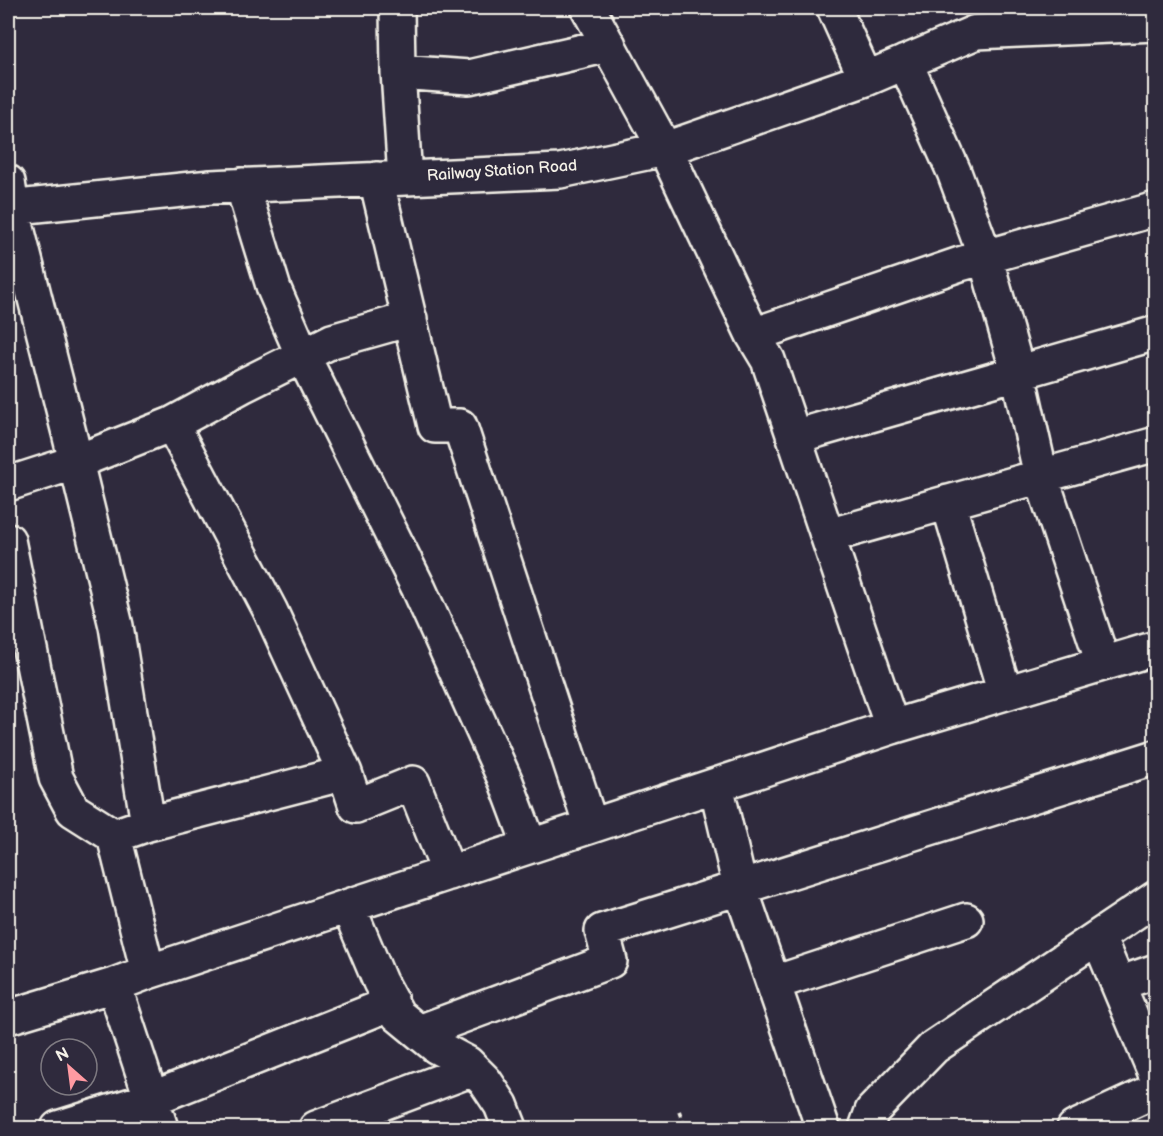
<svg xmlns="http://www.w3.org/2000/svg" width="1163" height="1136" font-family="'Balsamiq Sans',sans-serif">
	<rect width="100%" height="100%" fill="#2f2a3d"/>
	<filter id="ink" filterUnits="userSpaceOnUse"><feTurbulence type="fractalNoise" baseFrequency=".0167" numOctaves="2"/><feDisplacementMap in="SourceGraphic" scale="12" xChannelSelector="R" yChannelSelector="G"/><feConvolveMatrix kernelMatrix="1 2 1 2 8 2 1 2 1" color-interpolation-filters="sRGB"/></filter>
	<g filter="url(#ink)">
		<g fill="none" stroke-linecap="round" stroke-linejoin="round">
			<defs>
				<path id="minor" d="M397,8L398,72L405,178
					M588,8L665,149L753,335L768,360L892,727
					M834,8L866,79
					M905,62L954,172L985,256L1018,373L1041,476L1103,663
					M398,72L469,77L609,45
					M376,179L435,426H460L591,826
					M8,182L12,208L69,433L116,626L148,824L114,836L148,972
					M242,185L274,289L303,356L419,589L506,782L530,846
					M8,208L211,187L560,171L665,149L866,79L976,32L1156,24
					M753,335L960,264L1156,209
					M172,424L270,610L345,773
					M794,437L1156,333
					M8,484L76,462L172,424L242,386L332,341L410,319
					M948,502L1005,693
					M828,536L1156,444
					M8,540L56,778L73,810L114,836
					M716,785L740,887L823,1128
					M148,824L345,773L356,806L413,783L449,873
					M348,906L380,982L398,1015L437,1047L467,1063L485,1081L501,1105L510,1128
					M1098,937L1156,1075
					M774,983L966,920
					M1118,984L1156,971
					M114,985L161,1128
					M8,1017L114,985L148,972L892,727L1156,648
					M419,1032L610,961L602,931L1156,757
					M58,1128L151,1099L392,1003
					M316,1128L473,1069
					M866,1128L872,1111L934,1047L1156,898
					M1074,1128L1156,1090"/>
			</defs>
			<use href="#minor" stroke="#f4f1e8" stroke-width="38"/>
			<path stroke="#f4f1e8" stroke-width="4" stroke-dasharray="6 4.5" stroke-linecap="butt" d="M679,1111L685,1128"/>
			<use href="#minor" stroke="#2f2a3d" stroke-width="33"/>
		</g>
	</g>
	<g text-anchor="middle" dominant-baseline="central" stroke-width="4.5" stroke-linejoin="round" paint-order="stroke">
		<g font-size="16" fill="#f4f1e8" stroke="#2f2a3d">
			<text transform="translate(502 171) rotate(-4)">Railway Station Road</text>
		</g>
	</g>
	<rect width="1163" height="1136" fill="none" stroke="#2f2a3d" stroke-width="30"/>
	<rect x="15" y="15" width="1133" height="1106" fill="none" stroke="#f4f1e8" stroke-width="2" filter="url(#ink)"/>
	<g transform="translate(69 1067) rotate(332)"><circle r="28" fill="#2f2a3d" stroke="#7e7a81" stroke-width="1.5"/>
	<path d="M0-4.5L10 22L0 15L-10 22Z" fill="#ff9aa2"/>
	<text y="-9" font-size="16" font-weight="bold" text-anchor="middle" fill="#f4f1e8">N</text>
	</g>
</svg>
